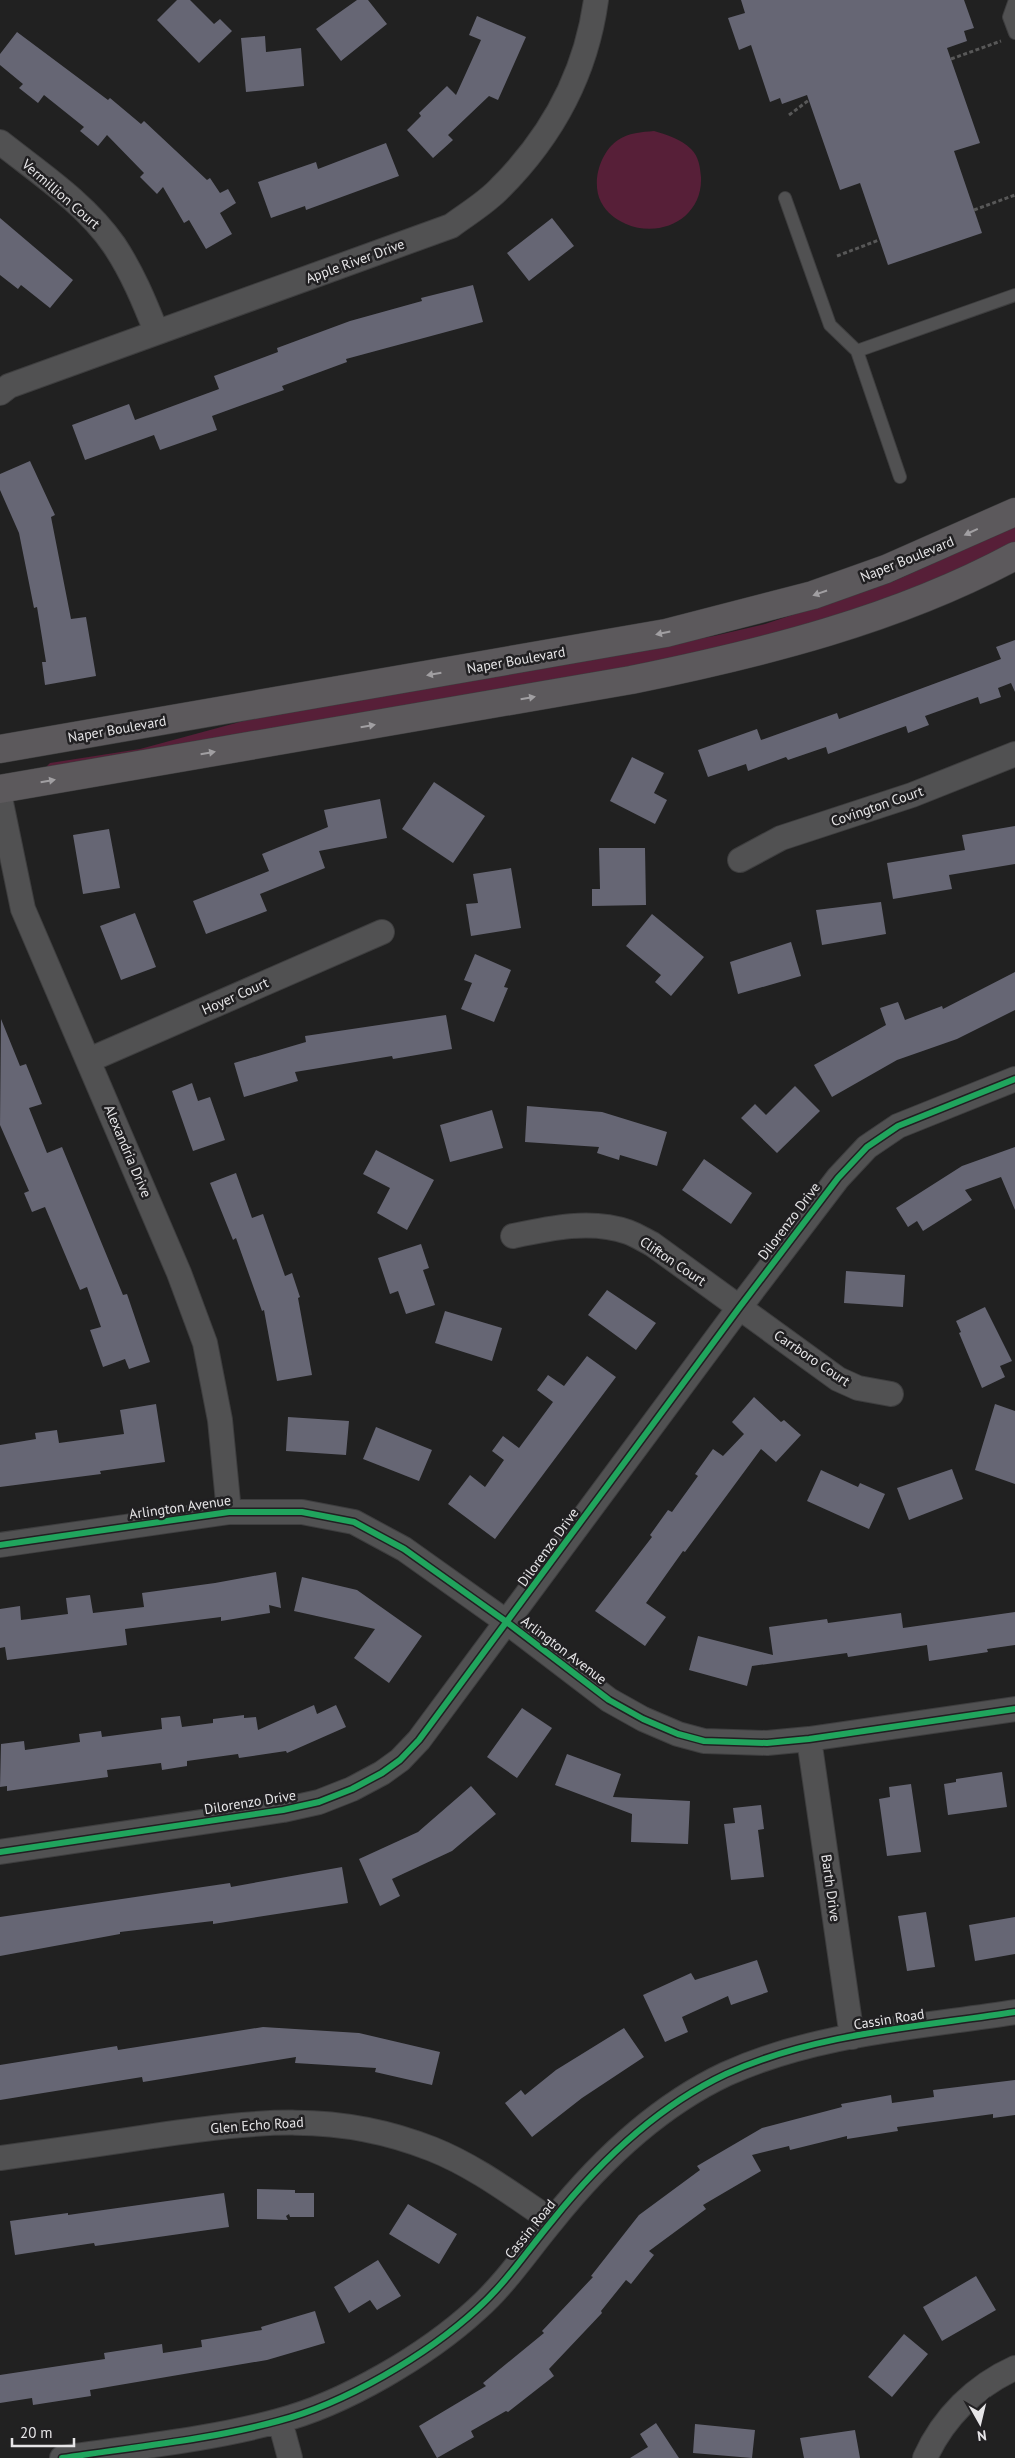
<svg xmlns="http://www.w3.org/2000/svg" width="1015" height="2458" font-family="'PT Sans',sans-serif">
	<rect width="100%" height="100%" fill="#212121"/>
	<path fill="#571f38" d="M654,131C667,135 681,139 691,149C699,157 700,167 701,177C703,218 661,239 626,224C615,219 607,213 601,202C591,183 600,152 618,140C628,133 642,132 654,131Z
		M1015,526V545L864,609L708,655L48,770L47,766L50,763L140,749L247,720L714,636L765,624L894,581Z"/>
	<path fill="#666674" d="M177,0H190L214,24L220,19L232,31L199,63L157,20Z
		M357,0H368L387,24L341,61L316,29Z
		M741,0H964L974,28L964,31L967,41L947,48L980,143L954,151L982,233L888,265L860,183L840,190L807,95L782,104L780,98L770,102L751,45L739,50L728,18L745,13Z
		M477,16L526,37L498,100L489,96L448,135L453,140L433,158L407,130L421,116L419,113L447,86L456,95L481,40L469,35Z
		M17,32L108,100L110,98L141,124L144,121L207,180L210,178L220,193L228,189L236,203L220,213L232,234L206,249L189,220L184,223L163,187L157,194L140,177L144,173L107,135L98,146L80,131L84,127L44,95L38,103L19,88L23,84L0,65V54Z
		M265,36L266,52L301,48L304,86L246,92L241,38Z
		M386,143L399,176L306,210L305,206L271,218L258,182L316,162L318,169Z
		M0,218L73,280L50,308L21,285L18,289L0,275Z
		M552,218L574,246L529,281L507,253Z
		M473,285L483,322L346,359L347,362L282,386L284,390L212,416L217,430L160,450L154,435L85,460L72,425L129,404L135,420L219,389L214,376L278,352L277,348L350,321L422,301L421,298Z
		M30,461L55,515L51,517L71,619L86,617L96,676L45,685L42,662H46L37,607L34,608L19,533L0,490V474Z
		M1015,640V692L1011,683L998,688L1001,697L980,704L978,697L925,716L929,725L908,733L906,726L828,754L826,747L788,760L786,757L748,771L746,764L708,777L698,750L757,729L761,740L837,713L839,719L1001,659L996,647Z
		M632,757L664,773L654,793L667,800L655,824L610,801Z
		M434,782L485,816L453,863L402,829Z
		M380,799L387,838L319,851L325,868L260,894L267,911L206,934L193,901L269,871L262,854L328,827L324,810Z
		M1015,826V864L949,875L952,889L893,899L887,863L965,850L962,835Z
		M109,829L120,888L83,894L73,835Z
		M599,848H645L646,905L592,906V889H600Z
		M511,868L521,928L471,936L466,904L478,903L473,874Z
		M881,902L886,934L822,945L816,910Z
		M135,913L156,967L121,980L100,926Z
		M652,914L704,957L671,996L655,982L661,975L626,946Z
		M791,942L801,976L738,994L730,962Z
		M475,954L511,970L504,987L508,988L494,1022L461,1009L472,983L464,980Z
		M1015,972V1010L957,1039L897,1060L832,1097L814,1065L886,1025L880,1008L898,1002L905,1020L942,1006L943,1009Z
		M446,1015L452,1049L393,1059L392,1056L295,1072L298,1081L244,1097L234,1063L306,1042L305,1036Z
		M1,1019L20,1066L26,1064L42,1104L29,1108L47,1153L62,1147L123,1295L127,1294L150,1362L129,1369L125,1359L103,1367L90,1330L101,1327L87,1287L80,1290L45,1207L32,1212L24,1193L29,1191L0,1125Z
		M192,1083L198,1101L210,1097L225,1140L193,1151L172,1091Z
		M795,1086L820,1111L777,1153L741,1118L755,1104L766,1115Z
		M527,1106L602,1112L667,1132L657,1166L620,1155L619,1160L597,1153L599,1147L525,1142Z
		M492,1110L503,1148L450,1162L440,1125Z
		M1015,1147V1210L1001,1177L965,1190L972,1200L923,1231L917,1221L908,1227L896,1208L962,1166Z
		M376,1150L434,1180L407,1230L377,1213L390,1188L363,1174Z
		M704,1159L752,1193L731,1224L682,1190Z
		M236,1173L252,1218L263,1214L285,1276L292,1273L300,1297L298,1298L312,1375L277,1381L264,1310L262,1311L236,1238L233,1240L210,1183Z
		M421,1244L429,1268L423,1270L435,1305L406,1314L398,1291L390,1294L378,1258Z
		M846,1271L905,1275L903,1307L844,1303Z
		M607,1290L656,1323L636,1350L588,1315Z
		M985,1307L1012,1361L1000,1366L1005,1377L982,1388L959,1333L961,1332L956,1321Z
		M445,1311L502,1328L492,1361L435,1343Z
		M587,1356L616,1377L495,1539L448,1504L470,1475L485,1487L504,1460L492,1451L503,1436L519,1448L553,1402L537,1390L548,1375L564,1386Z
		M754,1397L781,1422L784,1420L801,1435L776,1462L761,1449L685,1552L683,1551L646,1603L666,1617L645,1646L595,1611L652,1537L650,1535L668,1510L672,1512L698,1476L695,1474L713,1449L723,1456L744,1434L732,1422Z
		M156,1404L165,1462L100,1471L101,1474L0,1487V1445L36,1439L35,1433L57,1430L59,1443L124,1434L120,1410Z
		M995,1404L1015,1411V1484L975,1470Z
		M288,1417L349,1421L346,1455L286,1451Z
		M376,1427L432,1450L419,1481L363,1459Z
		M952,1469L963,1499L909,1520L897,1488Z
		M821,1470L858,1487L860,1483L885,1494L869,1529L807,1501Z
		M276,1572L281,1608L269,1605L270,1613L221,1621V1617L125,1629L127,1645L56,1654L7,1660L5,1647L0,1648V1609L20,1606L21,1620L68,1614L66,1598L90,1595L93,1613L144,1607L142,1593L215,1583Z
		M302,1577L357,1590L422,1636L389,1683L354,1658L375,1629L294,1611Z
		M1015,1612V1645L987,1649L988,1652L929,1661L927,1645L848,1657L847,1653L752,1666L747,1686L689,1670L698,1636L773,1655L769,1627L827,1619L828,1623L901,1613L903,1628Z
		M314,1705L317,1714L336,1705L346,1727L287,1753L286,1751L239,1758L238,1754L187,1761V1766L162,1770L161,1763L107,1770L108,1777L7,1791V1786L0,1787L1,1744L24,1741L25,1750L80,1742L79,1734L101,1731L102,1737L162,1729L161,1718L180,1716L182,1727L213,1723V1719L244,1715V1718L256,1717L258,1730Z
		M522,1708L552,1728L517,1778L487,1757Z
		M567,1754L621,1774L613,1797L690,1801L688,1844L631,1842L632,1814L555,1785Z
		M1002,1772L1007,1807L948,1815L944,1784L956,1782V1779Z
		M911,1784L921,1852L887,1856L879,1799L890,1797L889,1787Z
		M471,1786L496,1814L452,1851L392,1879L400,1896L380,1906L359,1859L418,1832Z
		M761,1805L764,1829L758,1830L764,1877L731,1880L724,1824L735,1823L733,1808Z
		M342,1867L348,1903L213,1924V1921L120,1932V1934L0,1956V1917L230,1883L231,1887Z
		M926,1912L935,1967L907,1971L898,1916Z
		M1015,1917V1954L975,1961L969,1925Z
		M757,1960L768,1992L731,2005L728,1996L682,2017L688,2032L665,2042L643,1995L691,1973L695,1980Z
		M263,2027L359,2033L440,2052L432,2085L375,2072L376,2068L295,2063L296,2057L143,2082L142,2077L0,2100V2065L117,2046L118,2050Z
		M624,2028L644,2057L582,2098L532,2137L505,2103L521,2090L525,2095L556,2070Z
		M1015,2080V2115L993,2118V2114L897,2127L898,2131L847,2139V2136L790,2150L789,2146L752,2155L761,2171L703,2205L706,2209L649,2251L654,2255L631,2284L626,2280L601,2311L602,2313L549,2369L554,2376L508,2412L506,2411L471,2431L474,2437L437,2458L419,2426L486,2386L483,2383L544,2333L542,2331L593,2277L591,2276L639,2215L700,2170L697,2166L762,2128L842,2107L841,2104L891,2095L892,2103L934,2097L933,2090Z
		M257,2189L295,2190V2193H314V2217H290L289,2214L286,2216L288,2220L257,2219Z
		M224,2193L229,2227L95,2246L94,2243L15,2255L10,2221L68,2213V2215Z
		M408,2204L457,2234L439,2264L389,2234Z
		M378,2260L401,2296L377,2310L370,2300L349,2313L334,2287Z
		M976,2276L996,2310L942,2341L923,2307Z
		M315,2311L325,2343L267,2360L90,2390L91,2396L33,2405L32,2398L0,2403V2375L105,2359L104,2353L162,2344L163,2353L202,2347L201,2340L262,2330L261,2327Z
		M904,2334L928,2354L892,2397L868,2377Z
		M656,2423L679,2458H630L648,2447L640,2434Z
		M695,2424L755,2430L752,2458L693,2453Z
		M855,2430L860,2458H804L800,2438Z"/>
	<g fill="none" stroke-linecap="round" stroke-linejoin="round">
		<defs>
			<path id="service" d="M1015,0L1009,17L1015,33
				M785,198L830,325L857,351
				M900,477L857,351L1015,295"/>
			<path id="minor" d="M0,142C39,173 85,203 114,245C132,272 144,301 156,331
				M0,393L9,386L451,226C467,214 486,203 500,188C552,136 586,73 596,0
				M0,798L23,909L179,1273L205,1343L220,1420L229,1512
				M740,860L781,838L912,795L1015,754
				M89,1060L382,932
				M513,1236C550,1228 591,1219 628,1232C636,1235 644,1240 652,1244L838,1379L858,1388L891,1394
				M0,1545L229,1512H302L354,1522L404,1549L508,1623L609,1700L643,1719L678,1734L704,1741L767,1743L809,1739L1015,1709
				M809,1739L852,2037
				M0,1852L283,1810L319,1802L352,1789L382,1773L400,1760L419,1740L739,1308L838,1178L867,1147L898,1126L1015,1079
				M0,2158C51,2151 102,2144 153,2136C253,2122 335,2110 432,2149C475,2166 513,2195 552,2221
				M280,2421L290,2458
				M62,2458C134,2447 208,2440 278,2421C344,2404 427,2355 477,2309C506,2283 527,2251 552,2221C600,2161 656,2107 726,2074C816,2033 919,2027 1015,2012
				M925,2458C943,2418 975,2386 1015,2368"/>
			<path id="secondary" d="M0,749L666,633L813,595L886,569L1015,512
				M0,789L631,680C763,653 896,620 1015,556"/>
		</defs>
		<use href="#service" stroke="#3e3e3f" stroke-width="14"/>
		<use href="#minor" stroke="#3e3e3f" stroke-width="26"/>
		<use href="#secondary" stroke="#3e3e3f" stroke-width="29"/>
		<path stroke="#585858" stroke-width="3" stroke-dasharray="4 2.5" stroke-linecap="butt" d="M951,59L1001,41
			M789,115L809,100
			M974,210L1015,195
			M837,256L879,240"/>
		<use href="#service" stroke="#515152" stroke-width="12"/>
		<use href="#minor" stroke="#515152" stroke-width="24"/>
		<use href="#secondary" stroke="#5c595c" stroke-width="28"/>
		<defs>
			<path id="cycleway" d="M0,1545L229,1512H302L354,1522L404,1549L508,1623L609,1700L643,1719L678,1734L704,1741L767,1743L809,1739L1015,1709
				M0,1852L283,1810L319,1802L352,1789L382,1773L400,1760L419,1740L739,1308L838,1178L867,1147L898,1126L1015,1079
				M62,2458C134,2447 208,2440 278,2421C344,2404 427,2355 477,2309C506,2283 527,2251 552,2221C600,2161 656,2107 726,2074C816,2033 919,2027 1015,2012"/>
		</defs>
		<use href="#cycleway" stroke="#212022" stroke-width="9"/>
		<use href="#cycleway" stroke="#20a55d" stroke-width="6"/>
	</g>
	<defs><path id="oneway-solid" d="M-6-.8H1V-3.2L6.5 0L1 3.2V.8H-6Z" transform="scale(1.25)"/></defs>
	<g fill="#a19fa2">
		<use href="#oneway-solid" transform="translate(971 532) rotate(155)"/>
		<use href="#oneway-solid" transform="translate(820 593) rotate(161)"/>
		<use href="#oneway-solid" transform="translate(663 633) rotate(168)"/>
		<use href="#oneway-solid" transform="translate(434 674) rotate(170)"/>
		<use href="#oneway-solid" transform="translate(528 698) rotate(-10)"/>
		<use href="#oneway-solid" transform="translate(368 726) rotate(-10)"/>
		<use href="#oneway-solid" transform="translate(208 753) rotate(-10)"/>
		<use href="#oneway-solid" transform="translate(48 781) rotate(-10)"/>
	</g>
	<g text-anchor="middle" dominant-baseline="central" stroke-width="5" stroke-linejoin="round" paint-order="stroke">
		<g font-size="14" fill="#e6e5e7" stroke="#212022">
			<text transform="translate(61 194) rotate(41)">Vermillion Court</text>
			<text transform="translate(355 261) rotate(-20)">Apple River Drive</text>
			<text transform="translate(907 559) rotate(-22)">Naper Boulevard</text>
			<text transform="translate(516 660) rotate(-10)">Naper Boulevard</text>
			<text transform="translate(117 729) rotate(-10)">Naper Boulevard</text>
			<text transform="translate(877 806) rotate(-19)">Covington Court</text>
			<text transform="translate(235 996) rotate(-24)">Hoyer Court</text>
			<text transform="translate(128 1151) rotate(67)">Alexandria Drive</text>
			<text transform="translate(789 1221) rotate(-53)">Dilorenzo Drive</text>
			<text transform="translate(673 1261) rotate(34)">Clifton Court</text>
			<text transform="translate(812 1358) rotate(34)">Carrboro Court</text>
			<text transform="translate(180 1507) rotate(-8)">Arlington Avenue</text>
			<text transform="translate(548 1547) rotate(-54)">Dilorenzo Drive</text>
			<text transform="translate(564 1650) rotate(37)">Arlington Avenue</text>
			<text transform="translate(250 1802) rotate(-9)">Dilorenzo Drive</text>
			<text transform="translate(831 1888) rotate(82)">Barth Drive</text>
			<text transform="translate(889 2019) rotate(-9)">Cassin Road</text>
			<text transform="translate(257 2125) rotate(-4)">Glen Echo Road</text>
			<text transform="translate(530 2229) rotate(-51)">Cassin Road</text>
		</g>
	</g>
	<g transform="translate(980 2423) rotate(172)" stroke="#212022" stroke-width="4" paint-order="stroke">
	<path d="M0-4L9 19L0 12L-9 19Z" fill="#e6e5e7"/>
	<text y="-8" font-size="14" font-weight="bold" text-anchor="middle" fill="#e6e5e7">N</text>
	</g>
	<path d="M12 2438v8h62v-8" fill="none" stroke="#e6e5e7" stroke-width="2.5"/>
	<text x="20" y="2438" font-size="15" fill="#e6e5e7" stroke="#212022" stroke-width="4" paint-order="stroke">20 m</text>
</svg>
